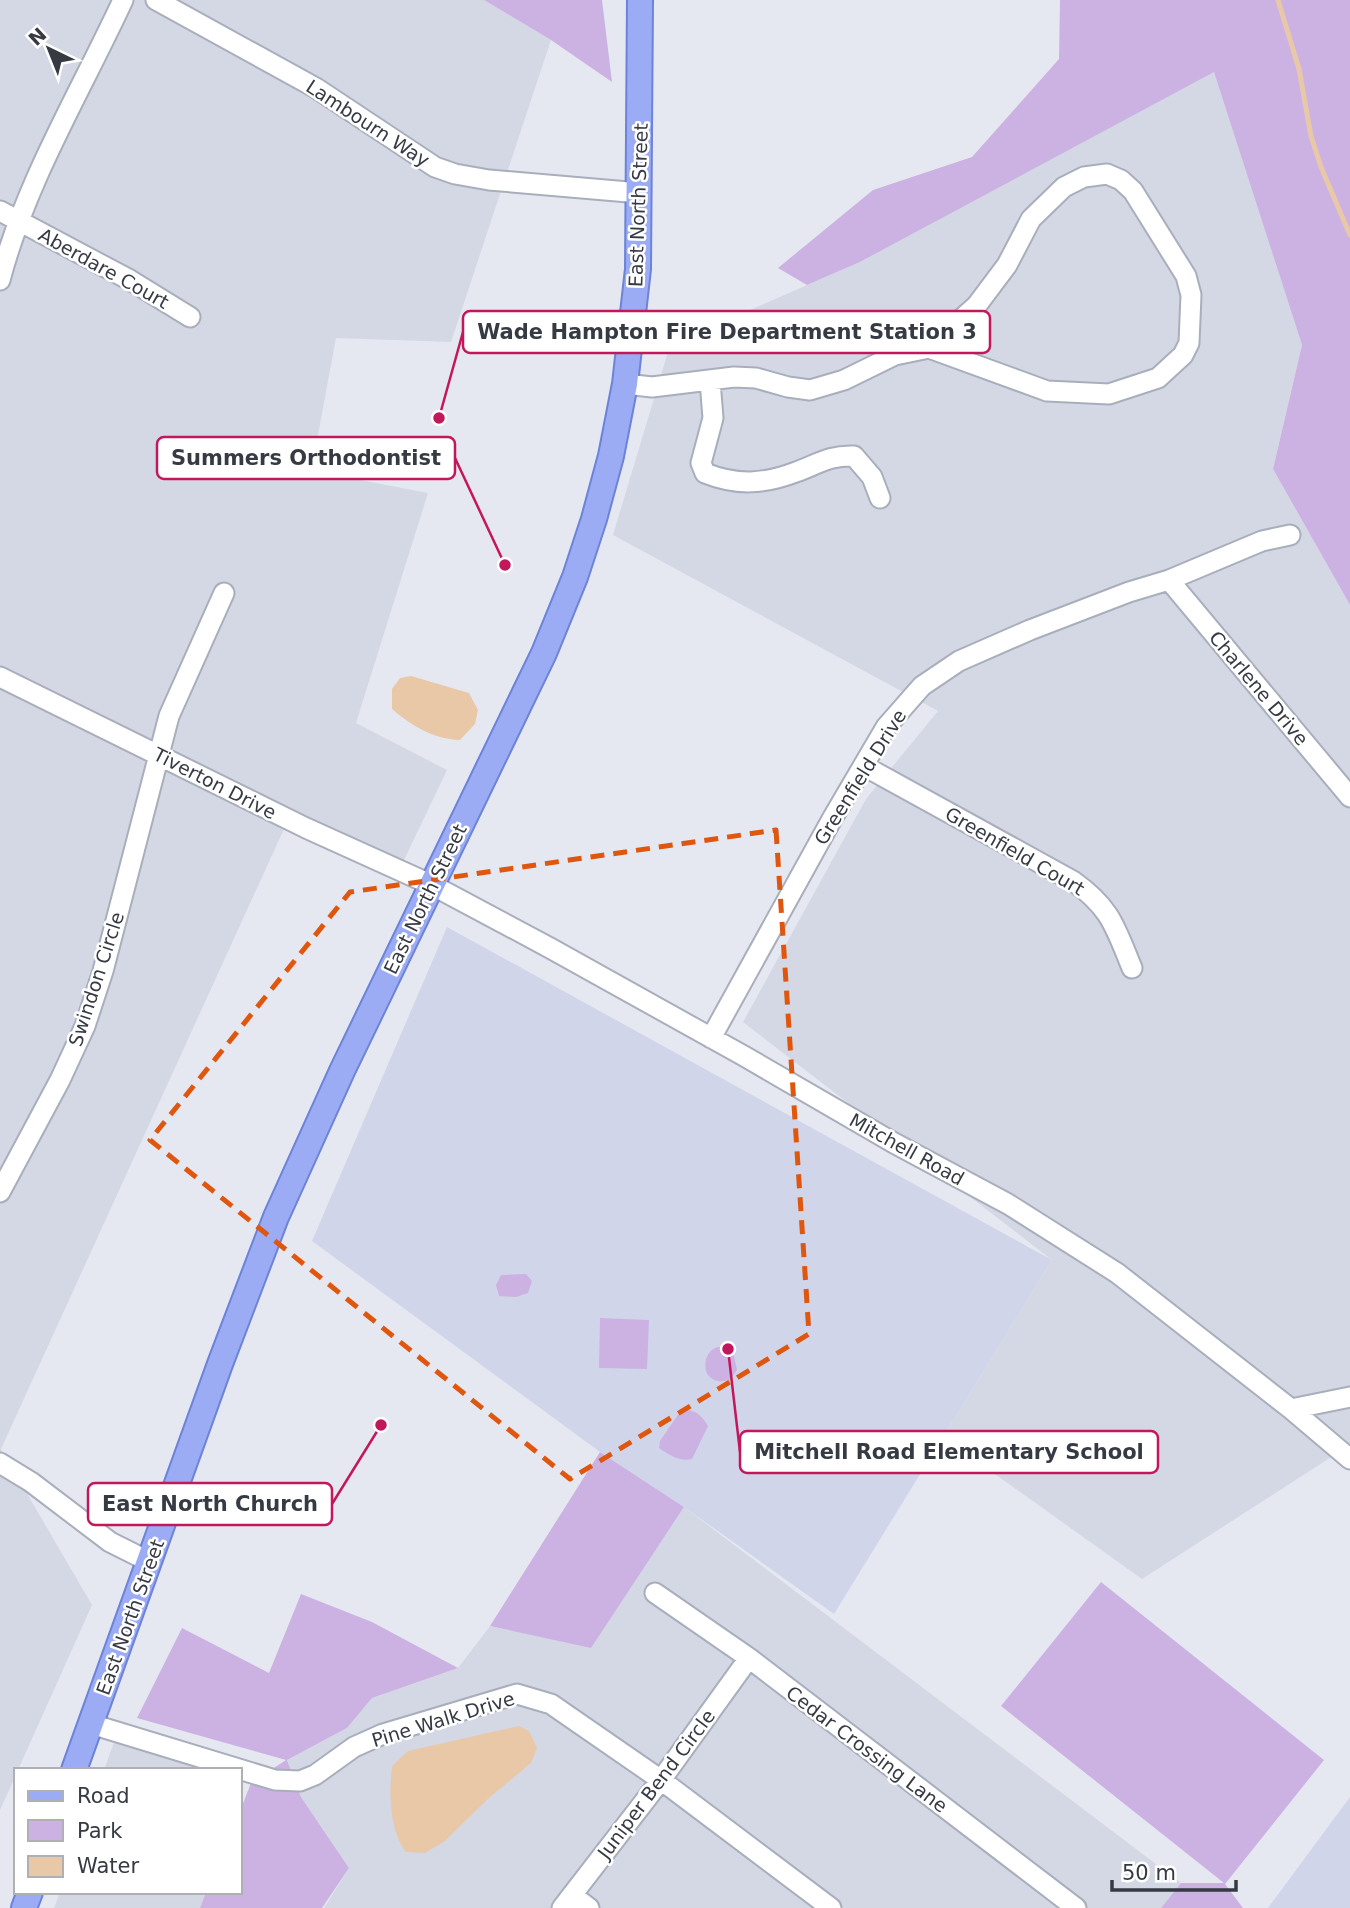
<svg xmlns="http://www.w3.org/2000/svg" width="1350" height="1908" font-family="'DejaVu Sans',sans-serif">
	<rect width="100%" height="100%" fill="#e6e8f1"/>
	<path fill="#d4d8e5" d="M0,0H484L551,40L451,342L336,338L312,467L355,479L428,493L356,723L447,770L404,860L289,818L1,1449L92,1605L18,1770H16V1775L0,1810Z
		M1214,71L1302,345L1273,469L1350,605V1445L1142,1579L943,1437L1052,1260L743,1022L866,799L938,711L613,535L670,345L860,262Z
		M684,1507L1181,1883L1161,1908H324L349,1868L301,1797L287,1760L347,1728L372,1698L458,1668L490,1626L591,1647Z
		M114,1742L207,1770H104Z
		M60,1892H206L200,1908H54Z"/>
	<path fill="#d1d5e9" d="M447,927L1052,1260L834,1614L684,1507L600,1452L312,1241Z
		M1350,1797V1908H1268Z"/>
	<path fill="#ccb2e2" d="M484,0H602L612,82L551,40Z
		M1060,0H1350V605L1273,469L1302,345L1214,72L860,262L807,285L778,268L873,190L972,157L1059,59Z
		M526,1274L532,1281L528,1293L516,1297L499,1296L496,1285L501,1275Z
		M600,1318L649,1320L647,1369L599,1368Z
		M718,1347L728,1348L734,1356L737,1370L730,1380C726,1380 722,1382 718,1381C700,1378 702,1351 718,1347Z
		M682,1409C696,1411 701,1414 708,1426L692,1459C680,1462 669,1455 659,1448L660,1441Z
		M600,1452L684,1507L591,1648L490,1626Z
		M1101,1582L1324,1760L1225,1884L1243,1908H1161L1181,1883H1224L1001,1706Z
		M301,1594L372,1622L458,1668L372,1698L347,1728L287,1760L301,1797L349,1868L322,1908H200L206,1892H240V1811L251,1783L286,1760L137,1718L182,1628L269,1673Z"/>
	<path fill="#e9c8a7" d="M411,676L469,693L478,710L475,724L460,740C433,739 412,726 392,709V689L400,678Z
		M519,1726L529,1731L537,1748L531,1763L489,1798L445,1841L425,1853L406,1852C389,1830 389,1793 392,1766L408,1751Z"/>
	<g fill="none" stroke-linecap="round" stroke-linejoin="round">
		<path stroke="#e9c8a7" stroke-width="5" d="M1278,0L1299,69L1311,136L1321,167L1350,235"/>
		<defs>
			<path id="minor" d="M156,0L316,88L435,167L455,174L489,180L640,193
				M0,211L130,280L190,317
				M0,280C26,181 80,93 123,0
				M710,381L713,418L701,463L705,473C737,486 765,484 796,472C818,464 830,455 854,456L872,477L880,498
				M625,384L652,387L734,377L756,378L788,387L810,390L844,380L895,355L929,348L977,305L1007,265L1031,219L1064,187L1084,177L1107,174L1121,180L1133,191L1186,276L1191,295L1189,343L1183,355L1158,378L1109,394L1047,391L929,348
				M1169,580L1350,797
				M0,677L306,828L432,885L550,948L744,1056L894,1143L1008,1204L1117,1273L1291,1409L1350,1459
				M864,766L1073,881C1111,908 1115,927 1132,968
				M711,1038L832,819L886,727L922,686L959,661L1030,630L1129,592L1169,580L1262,541L1290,535
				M0,1192L60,1080L85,1026L103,971L169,716L224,593
				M1291,1409L1350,1397
				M0,1463L31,1482L110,1542L150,1562
				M655,1593L749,1658L1076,1908
				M91,1724L275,1780L300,1781L315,1775L354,1747L383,1734L517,1694L551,1704L661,1780L831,1908
				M572,1895L589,1908
				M562,1908L661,1780L749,1658"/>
			<path id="major" d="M74,1770L220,1364L276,1217L342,1071L544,653L575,577L594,519L611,456L625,384L638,269L640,0
				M24,1908L30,1892"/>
		</defs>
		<use href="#minor" stroke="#a9aebc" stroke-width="23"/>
		<use href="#major" stroke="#6c83d8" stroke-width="28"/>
		<use href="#minor" stroke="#fff" stroke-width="19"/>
		<use href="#major" stroke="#9bacf5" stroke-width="24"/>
	</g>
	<path fill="none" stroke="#df570f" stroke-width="5" stroke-dasharray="14 9" stroke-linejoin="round" d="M776,830L809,1334L570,1479L150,1140L350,892Z"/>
	<g text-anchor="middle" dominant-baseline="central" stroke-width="5" stroke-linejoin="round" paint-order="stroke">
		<g font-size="19" fill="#363a43" stroke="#fff">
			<text transform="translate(368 123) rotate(33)">Lambourn Way</text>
			<text transform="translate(638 205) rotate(-88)">East North Street</text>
			<text transform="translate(104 268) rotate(29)">Aberdare Court</text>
			<text transform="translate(1259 688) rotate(50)">Charlene Drive</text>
			<text transform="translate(860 777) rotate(-58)">Greenfield Drive</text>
			<text transform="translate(215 783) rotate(27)">Tiverton Drive</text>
			<text transform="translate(1015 851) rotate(30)">Greenfield Court</text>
			<text transform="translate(425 899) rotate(-64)">East North Street</text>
			<text transform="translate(96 979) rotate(-72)">Swindon Circle</text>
			<text transform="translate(907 1149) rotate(29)">Mitchell Road</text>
			<text transform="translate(130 1617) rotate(-70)">East North Street</text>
			<text transform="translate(443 1719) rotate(-17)">Pine Walk Drive</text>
			<text transform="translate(867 1749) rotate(37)">Cedar Crossing Lane</text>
			<text transform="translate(656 1784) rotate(-53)">Juniper Bend Circle</text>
		</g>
	</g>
	<path fill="none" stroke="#c2185b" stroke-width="2.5" d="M439 418L463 332M505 565L455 458M728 1349L740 1452M381 1425L332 1504"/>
	<g fill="#c2185b" stroke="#fff" stroke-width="2.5">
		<circle cx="439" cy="418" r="7"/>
		<circle cx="505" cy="565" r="7"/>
		<circle cx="728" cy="1349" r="7"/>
		<circle cx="381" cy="1425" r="7"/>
	</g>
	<g fill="#fff" stroke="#c2185b" stroke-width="2.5">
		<rect x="463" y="311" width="527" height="42" rx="7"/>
		<rect x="157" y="437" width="298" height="42" rx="7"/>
		<rect x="740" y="1431" width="418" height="42" rx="7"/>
		<rect x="88" y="1483" width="244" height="42" rx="7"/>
	</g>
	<g font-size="21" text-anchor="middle" font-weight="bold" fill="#363a43">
		<text x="727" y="339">Wade Hampton Fire Department Station 3</text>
		<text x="306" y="465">Summers Orthodontist</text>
		<text x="949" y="1459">Mitchell Road Elementary School</text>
		<text x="210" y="1511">East North Church</text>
	</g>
	<rect x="14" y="1768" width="228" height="126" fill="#ffffff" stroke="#afb0b4" stroke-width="2"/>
	<rect x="28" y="1791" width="35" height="10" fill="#9bacf5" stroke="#afb0b4" stroke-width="2"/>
	<text x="77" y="1803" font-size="21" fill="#363a43">Road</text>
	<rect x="28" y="1820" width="35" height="21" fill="#ccb2e2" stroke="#afb0b4" stroke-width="2"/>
	<text x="77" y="1838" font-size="21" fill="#363a43">Park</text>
	<rect x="28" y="1856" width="35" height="21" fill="#e9c8a7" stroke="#afb0b4" stroke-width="2"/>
	<text x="77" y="1873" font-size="21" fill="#363a43">Water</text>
	<g transform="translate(49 49) rotate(317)" stroke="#ffffff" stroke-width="5" paint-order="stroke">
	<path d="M0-5L12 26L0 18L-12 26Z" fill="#363a43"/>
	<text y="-10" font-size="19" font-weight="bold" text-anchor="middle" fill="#363a43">N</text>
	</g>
	<path d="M1112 1880v10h124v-10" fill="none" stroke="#363a43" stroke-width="3.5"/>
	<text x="1122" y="1880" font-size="21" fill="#363a43" stroke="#ffffff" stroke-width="5" paint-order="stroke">50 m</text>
</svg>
